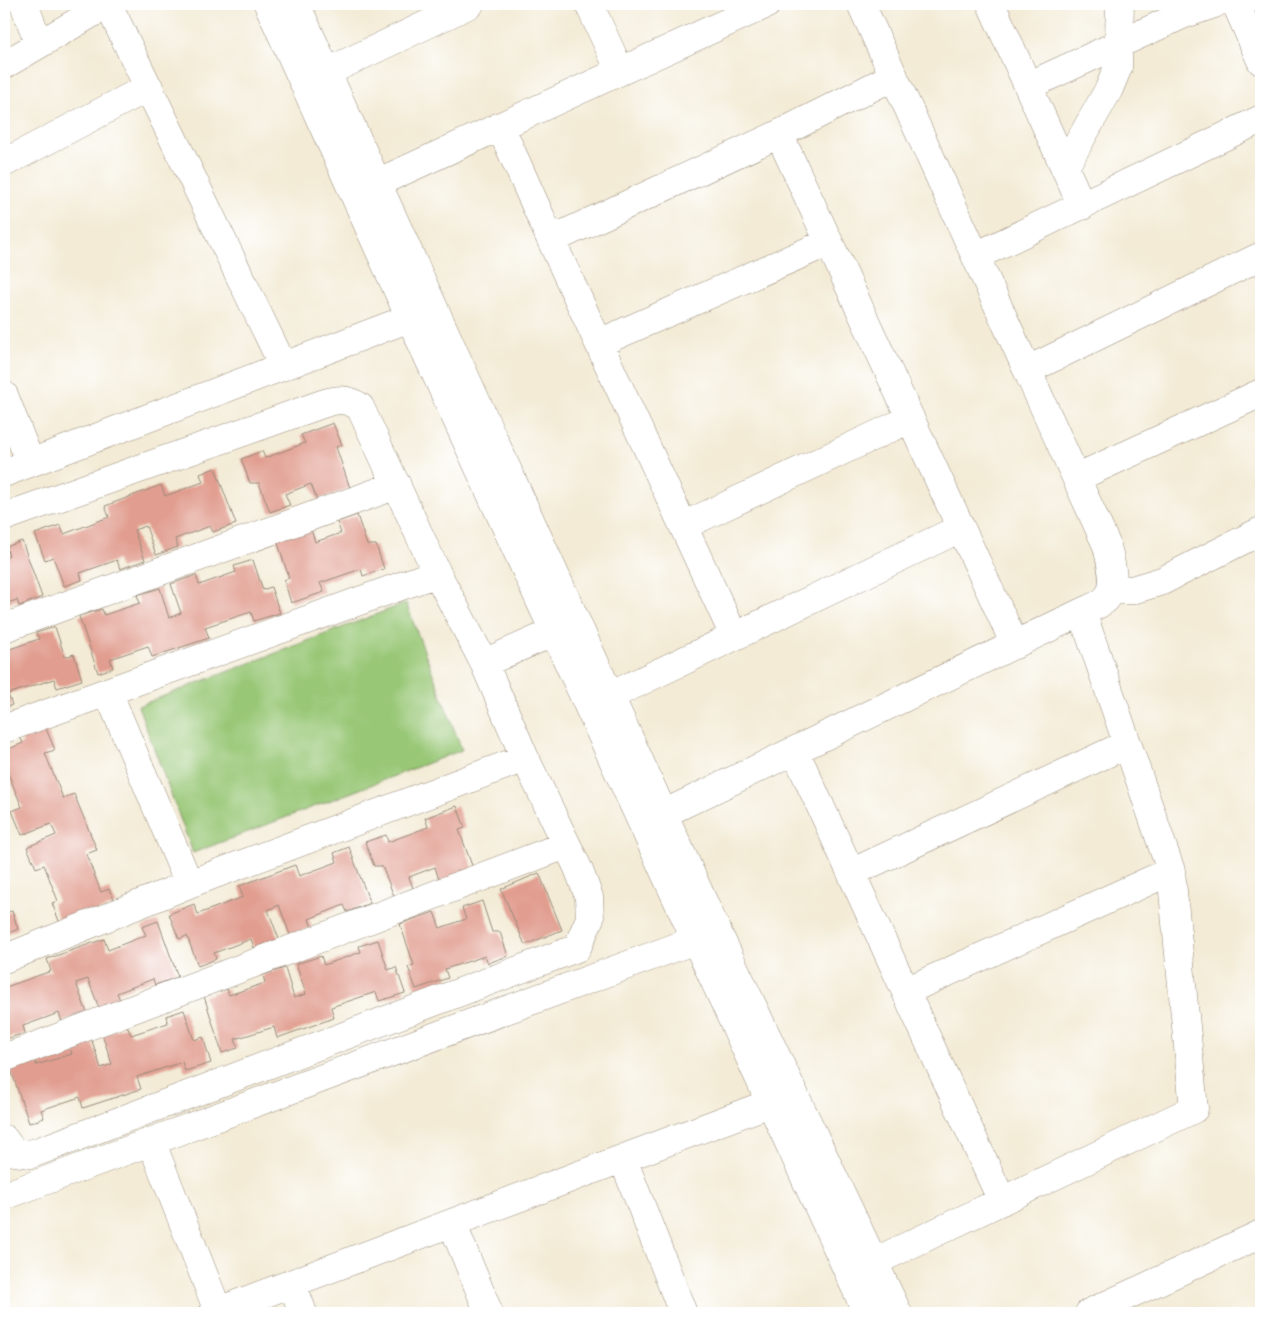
<svg xmlns="http://www.w3.org/2000/svg" width="1265" height="1317" font-family="Pangolin,sans-serif">
	<rect width="100%" height="100%" fill="#fff"/>
	<filter id="ink" filterUnits="userSpaceOnUse"><feTurbulence type="fractalNoise" baseFrequency=".02" numOctaves="2"/><feDisplacementMap in="SourceGraphic" scale="10" xChannelSelector="R" yChannelSelector="G"/><feConvolveMatrix kernelMatrix="1 2 1 2 8 2 1 2 1" color-interpolation-filters="sRGB"/></filter>
	<filter id="wash" filterUnits="userSpaceOnUse"><feTurbulence type="fractalNoise" baseFrequency=".0096" numOctaves="4" result="noise"/><feDisplacementMap in="SourceGraphic" scale="20" xChannelSelector="R" yChannelSelector="G"/><feGaussianBlur stdDeviation="1.12" result="paint"/><feColorMatrix in="noise" values="0 0 0 0 0 0 0 0 0 0 0 0 0 0 0 0 0 1.4 0 .05"/><feComposite in="paint" operator="in"/></filter>
	<g filter="url(#wash)">
		<rect width="100%" height="100%" fill="#f3ebd5"/>
		<path fill="#98c776" stroke="#6a784a" d="M406,603L462,750L193,853L138,706Z"/>
		<g id="blocks">
			<path fill="#e19d8f" d="M333,423L342,445L336,447L350,488L317,500L311,484L285,494L290,505L270,512L259,483H250L241,459L262,451L265,458L305,443L301,435Z
				M215,468L236,524L213,532L210,526L175,539L178,547L156,555L146,526L134,530L145,560L120,569L117,560L80,573L82,580L64,586L53,557L45,560L35,534L60,525L64,534L109,517L105,506L161,485L165,496L203,482L200,474Z
				M357,515L367,545H376L384,569L363,576L361,569L320,583L324,592L291,603L284,580L289,578L276,537L310,526L315,542L341,533L337,522Z
				M22,541L42,597L19,606L17,600L4,604V558L9,556L6,547Z
				M253,560L263,590L271,587L280,613L254,621L251,612L205,627L209,638L152,657L148,646L110,659L113,668L98,673L79,616L102,609L104,615L140,603L137,595L160,588L169,618L181,613L171,584L196,575L199,585L236,572L234,566Z
				M55,627L65,657L74,654L82,680L57,688L54,679L8,694L12,705L4,708V651L39,639L36,633Z
				M44,724L55,750L45,753L63,798L74,794L97,850L86,854L101,892L109,889L116,904L61,926L52,903L58,901L44,865L36,868L27,847L56,835L51,824L22,835L12,811L22,807L7,771L4,772V751L23,743L19,734Z
				M457,806L465,828L459,830L474,871L440,883L435,867L409,877L413,888L394,896L382,866H374L365,842L386,835L388,842L428,827L425,818Z
				M349,847L370,903L347,912L344,905L309,919L312,927L290,935L279,905L268,910L279,939L254,948L251,939L214,953L216,959L198,966L187,936L179,939L169,914L194,904L198,914L243,897L239,886L295,865L299,876L337,862L334,853Z
				M539,873L562,930L525,945L501,889Z
				M482,901L492,932H500L508,956L488,963L485,956L445,969L448,978L416,989L408,967L414,965L400,924L434,912L440,928L466,919L462,908Z
				M12,911L18,929L4,935V913Z
				M158,921L178,977L155,985L153,979L117,993L120,1000L99,1008L88,979L76,983L87,1013L62,1022L59,1013L23,1026L25,1033L6,1039L4,1033V981L6,987L51,971L47,959L104,939L108,950L146,935L142,927Z
				M378,940L388,970L396,967L405,993L379,1001L376,992L331,1007L334,1018L277,1038L274,1027L235,1039L238,1048L222,1053L204,996L227,989L229,995L265,983L263,975L285,968L294,998L306,994L296,964L321,956L324,965L361,952L359,946Z
				M184,1010L194,1040L203,1037L211,1063L185,1071L182,1062L137,1077L141,1089L83,1108L80,1097L41,1110L44,1118L29,1123L10,1067L34,1059L36,1065L72,1054L69,1045L91,1038L101,1068L112,1064L102,1034L127,1026L131,1035L168,1023L166,1016Z"/>
		</g>
	</g>
	<g filter="url(#ink)">
		<use href="#blocks" fill-opacity="0" stroke="#978a7a" stroke-width="1"/>
		<g fill="none" stroke-linecap="round" stroke-linejoin="round">
			<defs>
				<path id="minor" d="M24,4L39,44
					M108,4L276,351
					M589,4L620,71
					M861,4L1107,546C1110,561 1119,586 1106,599C1100,605 1089,609 1082,612
					M991,4L1082,206
					M1236,4L1261,61
					M4,65L108,4
					M327,72L470,4
					M1028,86L1182,15L1214,4
					M500,126L551,240L779,134L1015,645
					M779,134L894,76
					M4,163L149,87
					M1065,167L1109,89L1118,67L1120,4
					M377,183L767,4
					M551,240L734,636
					M976,256L1261,119
					M599,343L829,242
					M1028,370L1261,256
					M4,395L25,449
					M4,473L410,318L434,312
					M1076,478L1261,393
					M4,517L322,404C336,399 347,398 360,407L437,573L484,663L525,758L578,868L589,897L590,918L577,948L58,1144L31,1154L14,1152L4,1139
					M683,526L910,419
					M1112,590H1132L1162,581L1261,531
					M4,628L397,485
					M484,663L554,632
					M108,692L189,884
					M610,696L961,528
					M4,729L437,573
					M795,751L1002,1201
					M663,814L1082,612L1171,871L1194,1109L874,1262
					M851,873L1127,744
					M4,959L189,884L525,758
					M906,991L1171,871
					M4,1058L566,845
					M151,1141L218,1311
					M623,1159L683,1313
					M4,1196L717,932
					M452,1223L489,1313
					M292,1283L303,1313
					M213,1313L770,1103
					M1089,1313L1261,1234"/>
				<path id="tertiary" d="M268,4L410,318L867,1313
					M296,4L709,914L898,1313"/>
			</defs>
			<use href="#minor" stroke="#978a7a" stroke-width="29"/>
			<use href="#tertiary" stroke="#978a7a" stroke-width="29"/>
			<use href="#minor" stroke="#fff" stroke-width="28"/>
			<use href="#tertiary" stroke="#fff" stroke-width="28"/>
		</g>
	</g>
	<rect width="1265" height="1317" fill="none" stroke="#fff" stroke-width="20"/>
</svg>
